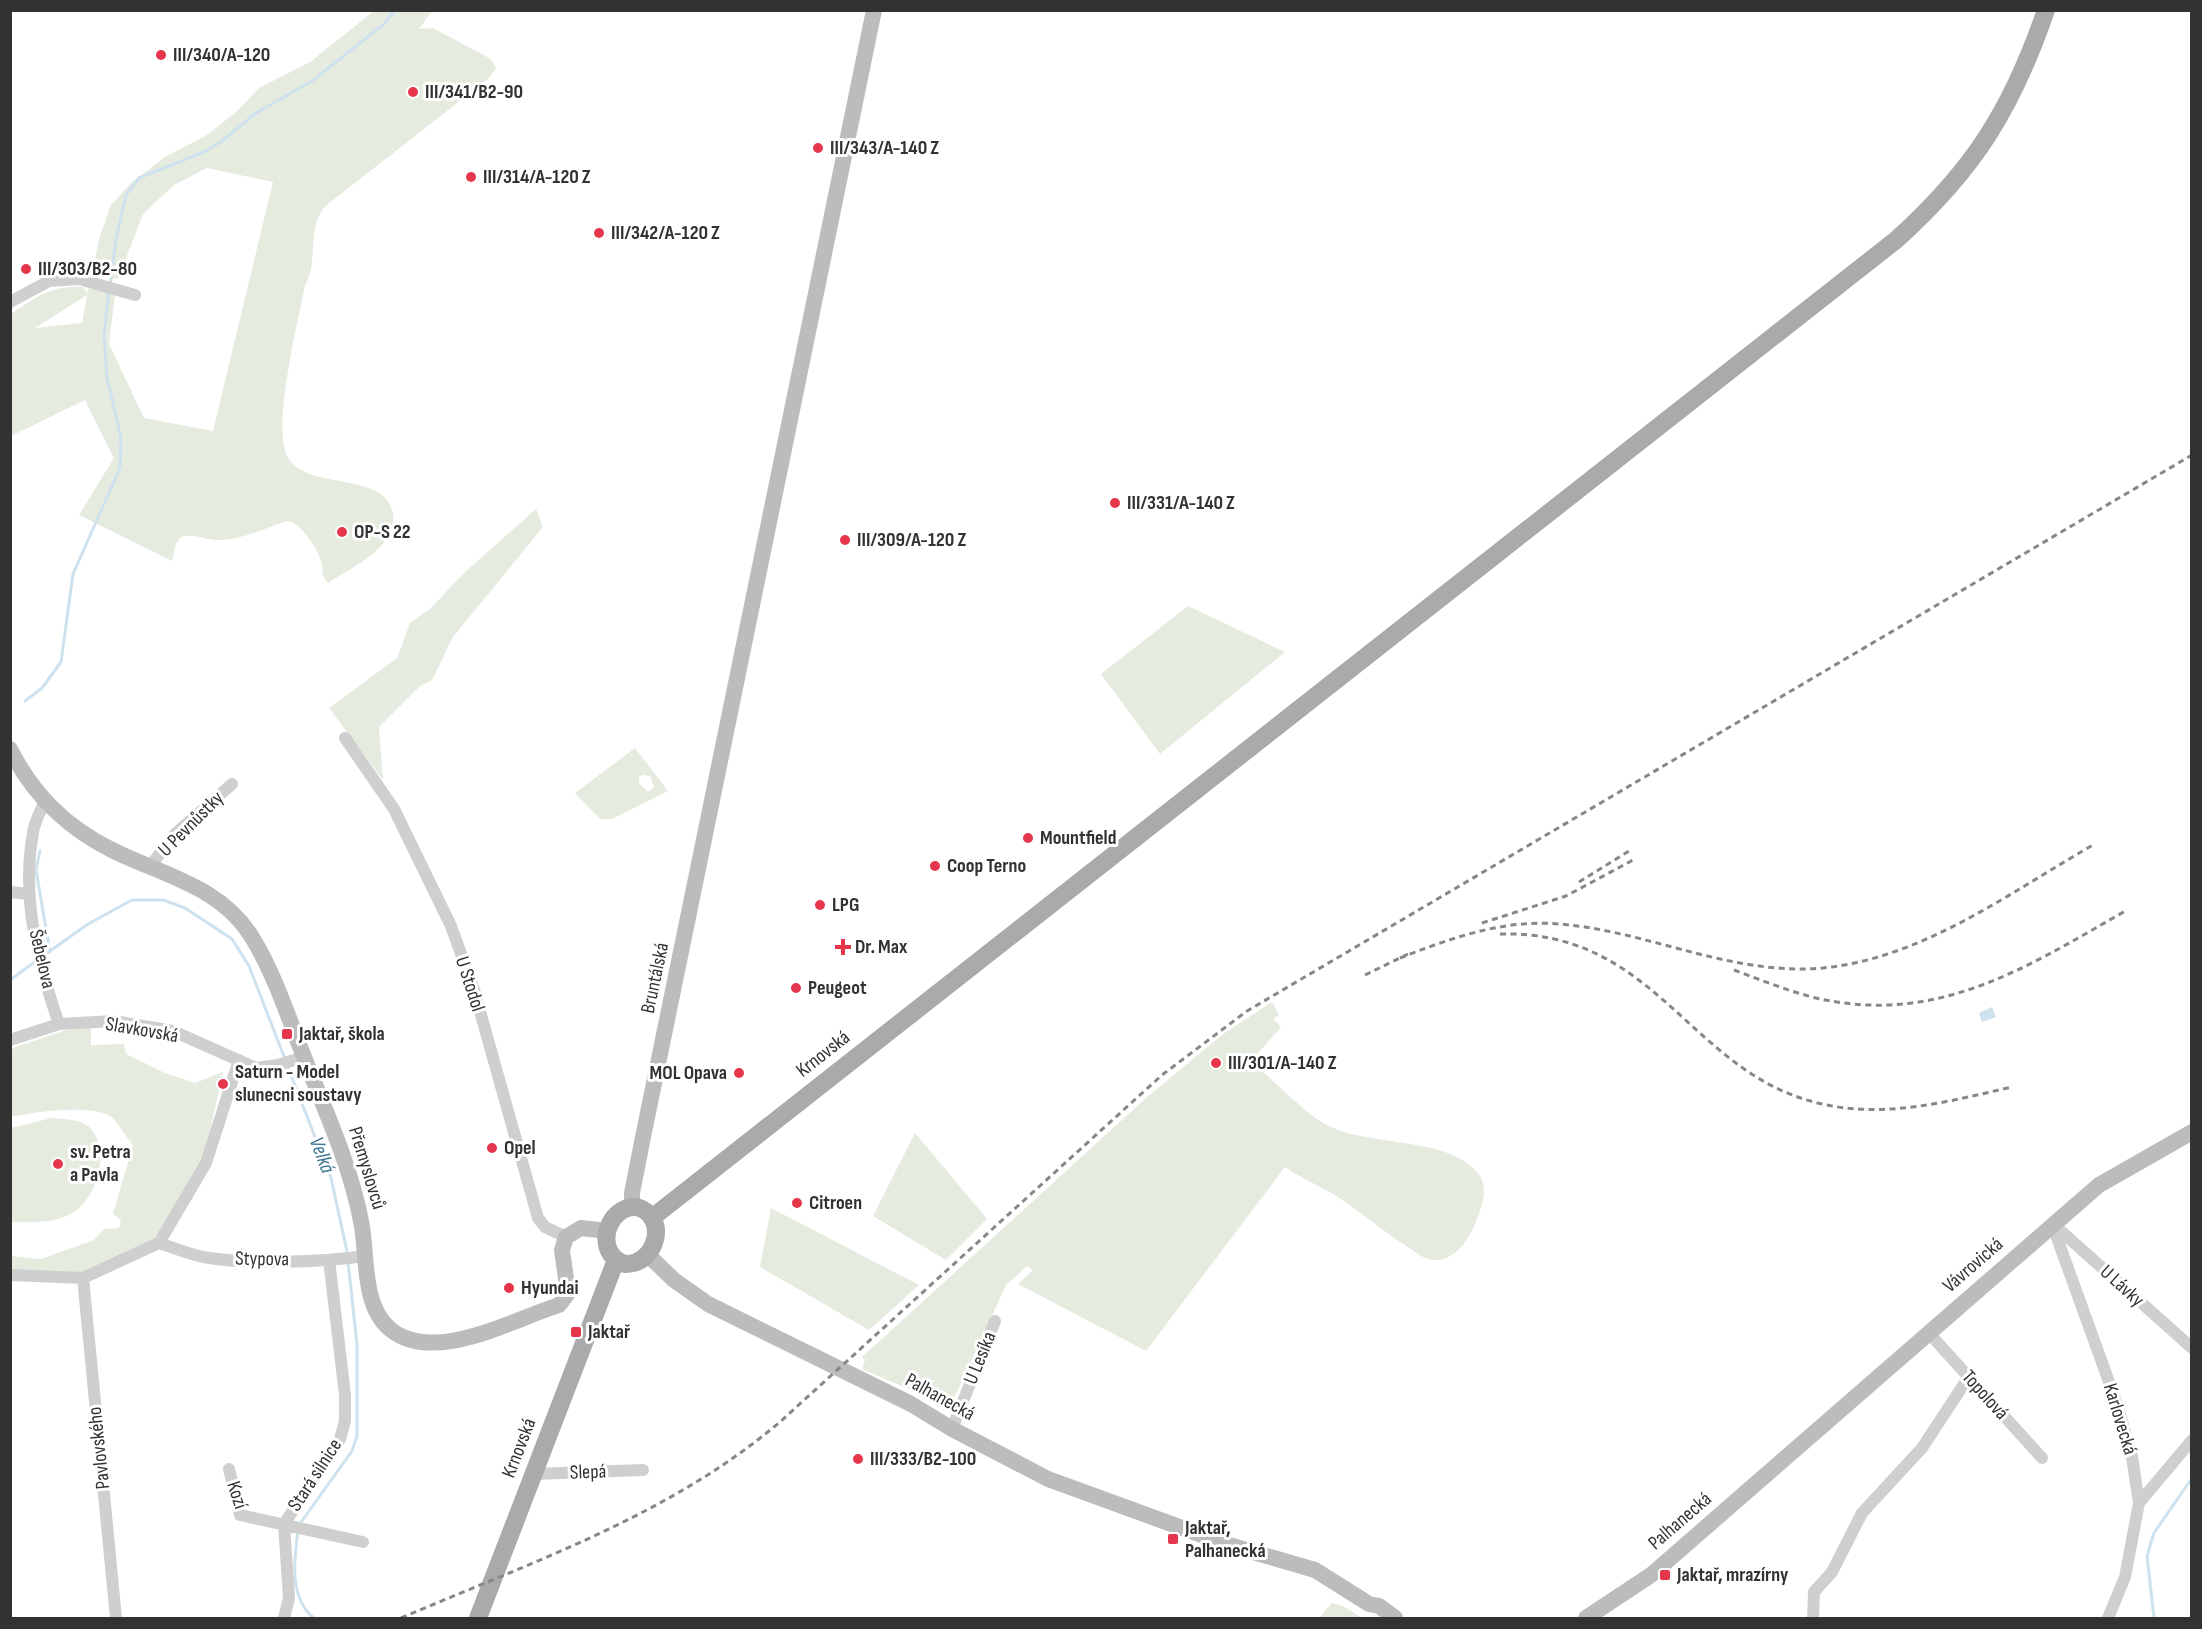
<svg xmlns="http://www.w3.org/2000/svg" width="2202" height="1629" font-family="'Sofia Sans Condensed',sans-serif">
	<rect width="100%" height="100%" fill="#fff"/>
	<path fill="#e5ebde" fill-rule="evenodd" d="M374,11H432L419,29L433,28L491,59L496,68L488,79L342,193C336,198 325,205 321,212C308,234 318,263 305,285C298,322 272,425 287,456C305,492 387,470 393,514C398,547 351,568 328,583C320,574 324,571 321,561C318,549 303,528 292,522L286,521C264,529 241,540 218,540C205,540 194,533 181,537L176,543L172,561L79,515L114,458L85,400L11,436V314C37,297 50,285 83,287L87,293L89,288L115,295L109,344L144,418L213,431L273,182L207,168L174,185L143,214L118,279L92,277L99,239L111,205L132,182L165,157L207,135L236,112L259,88L310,62ZM87,295L82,323L35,328Z
		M536,509L543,527L453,637L432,680L420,686L379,727L383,780L329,708L397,658L410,623L431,608L464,573Z
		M1188,606L1285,652L1160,754L1101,674Z
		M635,748L668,791L612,819H600L575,793ZM643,775L650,776L654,787L648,792L639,783V777Z
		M1272,1002L1279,1015L1273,1019L1281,1027L1251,1061C1271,1078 1302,1110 1323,1123C1366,1148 1445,1135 1477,1172C1489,1186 1483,1204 1477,1219C1470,1237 1457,1261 1434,1260C1424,1260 1415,1251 1406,1246C1385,1232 1365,1216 1344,1201C1325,1188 1304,1180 1285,1167L1146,1351L1018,1284L1033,1270L1027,1266L1006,1285L950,1407L862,1369L865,1360L862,1357L1145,1099L1223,1034Z
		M91,1027V1045L124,1044L126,1054L165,1073L195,1083L223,1072L204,1158L154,1240L84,1274L11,1272V1256L41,1259L94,1240L104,1229L119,1228L121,1220L113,1214L133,1145C126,1137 120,1126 113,1118C96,1103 32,1112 11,1117L10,1049L63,1031Z
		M52,1118C63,1119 79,1119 88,1126C112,1147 98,1196 74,1212C54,1224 33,1222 11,1222V1128Z
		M915,1133L987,1219L946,1260L873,1216Z
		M771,1208L919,1285L869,1330L760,1267Z
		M1332,1603L1343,1606L1362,1618H1319Z"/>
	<path fill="#cde2ee" d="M1992,1007L1996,1017L1982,1022L1979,1013Z"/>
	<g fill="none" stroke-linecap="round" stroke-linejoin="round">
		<path stroke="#cde2ee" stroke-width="3" d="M110,285L116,239L126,195L139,178L204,152L222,141L256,113L312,81L384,24L395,10
			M25,701L42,688L61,662L73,574L120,468L121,438L107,378L104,334L109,291
			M40,851L36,870L50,952
			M43,956L88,924L132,900H163L185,908L232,939L249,966L285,1059
			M10,980L36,961
			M287,1065L331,1178L348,1256
			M299,1525L352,1451L357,1436V1344L348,1262
			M298,1531C294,1559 289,1599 314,1618
			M2154,1618L2147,1556L2154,1533L2192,1478"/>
		<path stroke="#cfcfcf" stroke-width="12" d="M10,302L49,281L79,279L135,295
			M345,738L394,809L451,926L474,990L538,1218L545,1227L566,1237
			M44,803C40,812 34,823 33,833C21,898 38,963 59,1024
			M151,865L175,834L232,784
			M10,892L29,894
			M10,1040L59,1024L114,1021L173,1031L256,1068L278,1065L304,1057
			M2052,1224L2117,1404L2132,1457L2139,1503L2125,1577L2108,1618
			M2053,1224L2192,1348
			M159,1243C173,1248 189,1254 203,1257C250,1265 320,1262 366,1256
			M10,1275L83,1278L159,1243L206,1163L239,1060
			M83,1278L116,1618
			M1928,1332L2042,1458
			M952,1429L995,1321
			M229,1469L240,1515L363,1542
			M534,1474L643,1470
			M2139,1503L2192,1440
			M284,1618L289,1598L284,1524L340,1439L345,1421V1395L329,1260
			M1813,1618L1814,1592L1832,1572L1862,1513L1922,1448L1968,1378"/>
		<path stroke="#bcbcbc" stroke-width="16" d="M10,749C33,795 66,827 112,850C162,875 222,886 253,939C275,975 288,1017 304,1057C325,1110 350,1164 361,1221C368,1254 361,1305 390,1329C433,1365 512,1320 559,1305L568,1293L562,1250L566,1237L581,1228L608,1231
			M632,1207V1193L643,1137L874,10
			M648,1255L674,1280L708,1304L911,1404L952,1429L1048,1479L1229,1545L1315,1570L1369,1604L1379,1606L1395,1618
			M1586,1618L1651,1575L2099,1185L2192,1132"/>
		<path stroke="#aaa" stroke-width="18" d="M637,1207C670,1217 656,1265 625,1264C593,1254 606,1205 637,1207Z
			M653,1217L1896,240C1974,170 2012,109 2046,10
			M478,1618L616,1260"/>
		<path stroke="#878787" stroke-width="3" stroke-dasharray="6 4.5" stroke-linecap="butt" d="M1579,882L1629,851
			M1482,923L1566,896L1635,859
			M1500,934C1655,930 1688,1069 1814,1102C1881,1120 1946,1102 2012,1087
			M1400,958C1451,938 1504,919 1559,924C1649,931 1730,976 1823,968C1923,958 2009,893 2093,845
			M1734,970C1761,980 1788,991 1816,998C1938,1026 2027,967 2127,910
			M1365,975L1408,954
			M401,1618C532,1562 671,1515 781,1421L1162,1075L1247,1011L2192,455"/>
	</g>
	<g fill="#e6364b" stroke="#fff" stroke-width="2">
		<circle cx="161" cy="55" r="6"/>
		<circle cx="413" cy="92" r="6"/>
		<circle cx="818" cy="148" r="6"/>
		<circle cx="471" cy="177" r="6"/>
		<circle cx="599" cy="233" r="6"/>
		<circle cx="26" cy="269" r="6"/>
		<circle cx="1115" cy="503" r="6"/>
		<circle cx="342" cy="532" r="6"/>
		<circle cx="845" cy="540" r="6"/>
		<circle cx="1028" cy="838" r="6"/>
		<circle cx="935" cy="866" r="6"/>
		<circle cx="820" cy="905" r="6"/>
		<path d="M840 938h6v6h6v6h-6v6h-6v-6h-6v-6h6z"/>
		<circle cx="796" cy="988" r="6"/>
		<rect x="281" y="1028" width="12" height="12" rx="3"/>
		<circle cx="1216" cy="1063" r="6"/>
		<circle cx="739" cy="1073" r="6"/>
		<circle cx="223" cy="1084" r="6"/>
		<circle cx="492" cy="1148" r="6"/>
		<circle cx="58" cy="1164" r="6"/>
		<circle cx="797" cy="1203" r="6"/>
		<circle cx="509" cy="1288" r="6"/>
		<rect x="570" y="1326" width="12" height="12" rx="3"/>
		<circle cx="858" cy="1459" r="6"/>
		<rect x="1167" y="1533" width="12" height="12" rx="3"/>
		<rect x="1659" y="1569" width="12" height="12" rx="3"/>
	</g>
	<g text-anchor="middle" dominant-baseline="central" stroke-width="6" stroke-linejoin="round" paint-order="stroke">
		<g font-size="20" font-weight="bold" fill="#323232" stroke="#fff" text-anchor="start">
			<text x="173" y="55">III/340/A-120</text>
			<text x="425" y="92">III/341/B2-90</text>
			<text x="830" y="148">III/343/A-140 Z</text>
			<text x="483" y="177">III/314/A-120 Z</text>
			<text x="611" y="233">III/342/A-120 Z</text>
			<text x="38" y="269">III/303/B2-80</text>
			<text x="1127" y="503">III/331/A-140 Z</text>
			<text x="354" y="532">OP-S 22</text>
			<text x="857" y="540">III/309/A-120 Z</text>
			<text x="1040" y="838">Mountfield</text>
			<text x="947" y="866">Coop Terno</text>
			<text x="832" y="905">LPG</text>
			<text x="855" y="947">Dr. Max</text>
			<text x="808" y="988">Peugeot</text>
			<text x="299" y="1034">Jaktař, škola</text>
			<text x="1228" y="1063">III/301/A-140 Z</text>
			<text x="235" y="1072">Saturn - Model<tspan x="235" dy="23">slunecni soustavy</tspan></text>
			<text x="727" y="1073" text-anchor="end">MOL Opava</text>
			<text x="504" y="1148">Opel</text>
			<text x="70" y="1152">sv. Petra<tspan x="70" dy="23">a Pavla</tspan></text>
			<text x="809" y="1203">Citroen</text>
			<text x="521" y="1288">Hyundai</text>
			<text x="588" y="1332">Jaktař</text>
			<text x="870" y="1459">III/333/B2-100</text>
			<text x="1185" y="1528">Jaktař,<tspan x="1185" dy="23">Palhanecká</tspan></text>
			<text x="1677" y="1575">Jaktař, mrazírny</text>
		</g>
		<g font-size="20" fill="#323232" stroke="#fff">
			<text transform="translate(191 824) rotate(-45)">U Pevnůstky</text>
			<text transform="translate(42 959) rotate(77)">Šebelova</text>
			<text transform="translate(655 978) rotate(-78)">Bruntálská</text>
			<text transform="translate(470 984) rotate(72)">U Stodol</text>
			<text transform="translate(142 1030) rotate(10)">Slavkovská</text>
			<text transform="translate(823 1054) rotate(-38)">Krnovská</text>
			<text transform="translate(367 1168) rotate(73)">Přemyslovců</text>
			<text transform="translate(262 1259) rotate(1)">Stypova</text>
			<text transform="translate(1973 1265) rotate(-41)">Vávrovická</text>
			<text transform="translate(2122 1286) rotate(42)">U Lávky</text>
			<text transform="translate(980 1358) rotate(-68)">U Lesíka</text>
			<text transform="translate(1985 1395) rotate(48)">Topolová</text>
			<text transform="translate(940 1397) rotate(29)">Palhanecká</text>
			<text transform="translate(2120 1419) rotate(73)">Karlovecká</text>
			<text transform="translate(99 1448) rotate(-96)">Pavlovského</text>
			<text transform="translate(519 1448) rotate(-69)">Krnovská</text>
			<text transform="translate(588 1472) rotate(-2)">Slepá</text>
			<text transform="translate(315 1475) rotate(-57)">Stará silnice</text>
			<text transform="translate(237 1495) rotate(72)">Kozí</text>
			<text transform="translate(1680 1521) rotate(-41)">Palhanecká</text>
		</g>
		<g font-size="21" font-style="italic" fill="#3e7796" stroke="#fff">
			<text transform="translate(322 1155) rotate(69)">Velká</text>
		</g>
	</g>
	<rect width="2202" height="1629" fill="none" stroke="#323232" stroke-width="24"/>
</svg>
